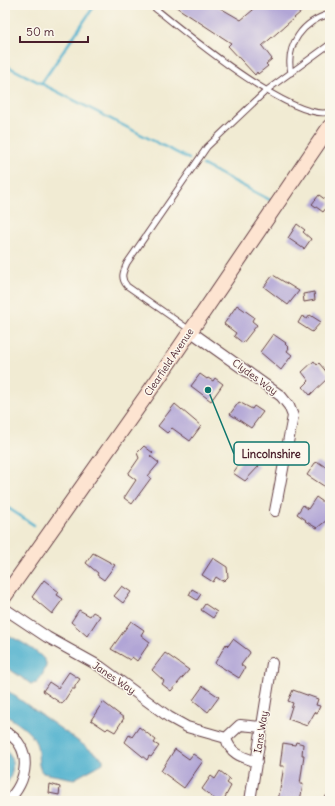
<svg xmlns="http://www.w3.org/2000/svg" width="335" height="806" font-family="Delius,sans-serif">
	<rect width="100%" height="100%" fill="#fbf7ec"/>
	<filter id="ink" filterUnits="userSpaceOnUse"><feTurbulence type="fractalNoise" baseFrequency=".025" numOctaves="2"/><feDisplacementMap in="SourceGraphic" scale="8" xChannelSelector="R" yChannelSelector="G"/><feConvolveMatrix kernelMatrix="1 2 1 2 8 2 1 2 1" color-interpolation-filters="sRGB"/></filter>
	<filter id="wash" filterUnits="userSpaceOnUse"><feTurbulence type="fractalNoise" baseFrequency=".012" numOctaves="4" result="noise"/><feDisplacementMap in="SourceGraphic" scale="16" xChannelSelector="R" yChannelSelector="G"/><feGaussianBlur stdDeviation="0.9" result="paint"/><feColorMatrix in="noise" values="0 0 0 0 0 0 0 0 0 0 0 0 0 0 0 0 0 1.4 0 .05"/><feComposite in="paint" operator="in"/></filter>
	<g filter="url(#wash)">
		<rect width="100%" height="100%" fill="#f1ebd3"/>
		<path fill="#4fb1ce" stroke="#4c687c" d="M6,635C14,637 44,654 46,663C47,669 40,678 37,683L31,684L5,666Z
			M5,689L103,759V763L74,779L43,773C36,767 40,752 36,743C30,730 16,722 5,715Z
			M5,748C15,760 15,773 5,786Z"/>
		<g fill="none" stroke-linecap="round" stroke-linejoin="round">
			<path stroke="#4fb1ce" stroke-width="2.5" d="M5,65L189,159
				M41,84L95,5
				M203,165L272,201
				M5,506L34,525"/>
		</g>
		<g id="blocks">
			<path fill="#b1a5d6" d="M173,5H215L241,20L253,10L249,5H309L262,46L272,59L266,64L268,66L258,74L257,72L255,75L228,46L231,43Z
				M319,195L330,203L323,212L312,204Z
				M297,224L305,230L303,232L311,239L304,249L288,238Z
				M273,275L299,291L288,305L264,287Z
				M314,292L315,300L304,302L303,294Z
				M237,305L254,317L252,321L257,325L243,343L234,336L236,333L224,324Z
				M310,315L321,322L312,332L298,323L302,316L307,319Z
				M273,334L286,343L285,344L289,348L287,351L292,355L281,370L260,352Z
				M314,361L317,365L319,363L329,375L328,378L310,395L303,387L309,381L302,372Z
				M200,374L207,379L208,378L213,381L215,378L223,384L211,401L191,386Z
				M239,402L252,409L254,406L263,412L251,428L230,414Z
				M175,404L201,426L190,441L172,428L167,433L158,426Z
				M144,446L153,453L150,456L159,463L148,476L151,478L132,504L124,498L136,480L128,474L139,458L137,453Z
				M245,456L259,466L245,481L233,473Z
				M318,462L330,470V490L307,475L315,463Z
				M316,497L330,507V522L327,520L317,528L305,521L306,520L297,514L303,505L308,509Z
				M93,553L115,565L104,580L97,575L98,573L86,563Z
				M213,558L227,567L228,577L225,580L222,581L216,577L213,582L202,575Z
				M44,580L59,592L57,595L63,599L52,614L32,597Z
				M122,586L131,592L123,603L114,596Z
				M192,589L201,594L197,600L189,595Z
				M205,604L217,612L213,618L201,610Z
				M79,610L90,616L93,612L100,616L87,636L71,622Z
				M131,621L144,630L141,635L150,642L137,661L132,657L130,660L111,649Z
				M233,639L249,651L250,653L241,665L245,668L239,678L215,663L226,644L228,646Z
				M165,653L189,670L171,691L162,684L164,681L152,670Z
				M69,672L80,679L75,686V689H72L62,704L43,691L49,682L58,688Z
				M203,686L219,697L208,712L193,700Z
				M293,690L318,699L316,705L320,706L317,713L315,712L307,726L288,719L293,703L288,701Z
				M103,702L124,718L115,732L108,728L106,730L91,720Z
				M139,727L156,740L154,743L159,746L151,757L149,756L147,760L125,742L129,735L132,737Z
				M296,742L303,744L302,755H304L300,784H303L300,801H278L284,766H280L283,743L295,745Z
				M175,749L189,759L193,754L203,761L184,788L161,771Z
				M220,771L230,779L227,783L231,786L223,801H217L202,789L211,776L215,779Z
				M50,784L60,787L59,795L49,793Z"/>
		</g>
	</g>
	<g filter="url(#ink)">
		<use href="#blocks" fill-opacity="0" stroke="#633e44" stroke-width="1"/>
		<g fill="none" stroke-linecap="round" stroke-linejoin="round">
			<defs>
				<path id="lane" d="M151,5C182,30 292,123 330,112
					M291,73C285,45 303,21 330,14
					M190,330L127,286C120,278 123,272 127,263L207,147L267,90L330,44"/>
				<path id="street" d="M190,331L281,396L289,406L293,416L275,511
					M5,609L47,637L101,667L169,717L187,727L226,738
					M5,732C34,746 28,783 7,801
					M257,762C242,757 230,754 226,738L240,725L262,727
					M250,801L272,663
					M330,801V800"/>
				<path id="secondary" d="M5,596L158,379L330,126"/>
			</defs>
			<use href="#lane" stroke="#633e44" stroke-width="7"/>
			<use href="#street" stroke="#633e44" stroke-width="12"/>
			<use href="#secondary" stroke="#633e44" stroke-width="16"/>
			<use href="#lane" stroke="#fff" stroke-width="5"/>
			<use href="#street" stroke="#fff" stroke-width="10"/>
			<use href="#secondary" stroke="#fde4d1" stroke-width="14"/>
		</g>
	</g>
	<g text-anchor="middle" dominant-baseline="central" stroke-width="3" stroke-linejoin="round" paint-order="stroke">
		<g font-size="10" fill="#4a1f2b" stroke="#fbf7ec">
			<text transform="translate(169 362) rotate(-56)">Clearfield Avenue</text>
			<text transform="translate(255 377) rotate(36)">Clydes Way</text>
			<text transform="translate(114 678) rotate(34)">Janes Way</text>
			<text transform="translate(261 732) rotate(-81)">Ians Way</text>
		</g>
	</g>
	<path fill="none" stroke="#0f766e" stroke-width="1.5" d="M208 390L234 454"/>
	<circle fill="#0f766e" stroke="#fbf7ec" stroke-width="1.5" cx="208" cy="390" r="4"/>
	<rect fill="#fbf7ec" stroke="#0f766e" stroke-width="1.5" x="234" y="442" width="75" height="23" rx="4"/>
	<g font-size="11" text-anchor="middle" font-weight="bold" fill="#4a1f2b">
		<text x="271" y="458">Lincolnshire</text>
	</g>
	<rect width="335" height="806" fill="none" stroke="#fbf7ec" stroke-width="20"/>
	<path d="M20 36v6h68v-6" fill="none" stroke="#4a1f2b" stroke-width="2"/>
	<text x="26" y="36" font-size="12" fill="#4a1f2b" stroke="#fbf7ec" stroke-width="3" paint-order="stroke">50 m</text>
</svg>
